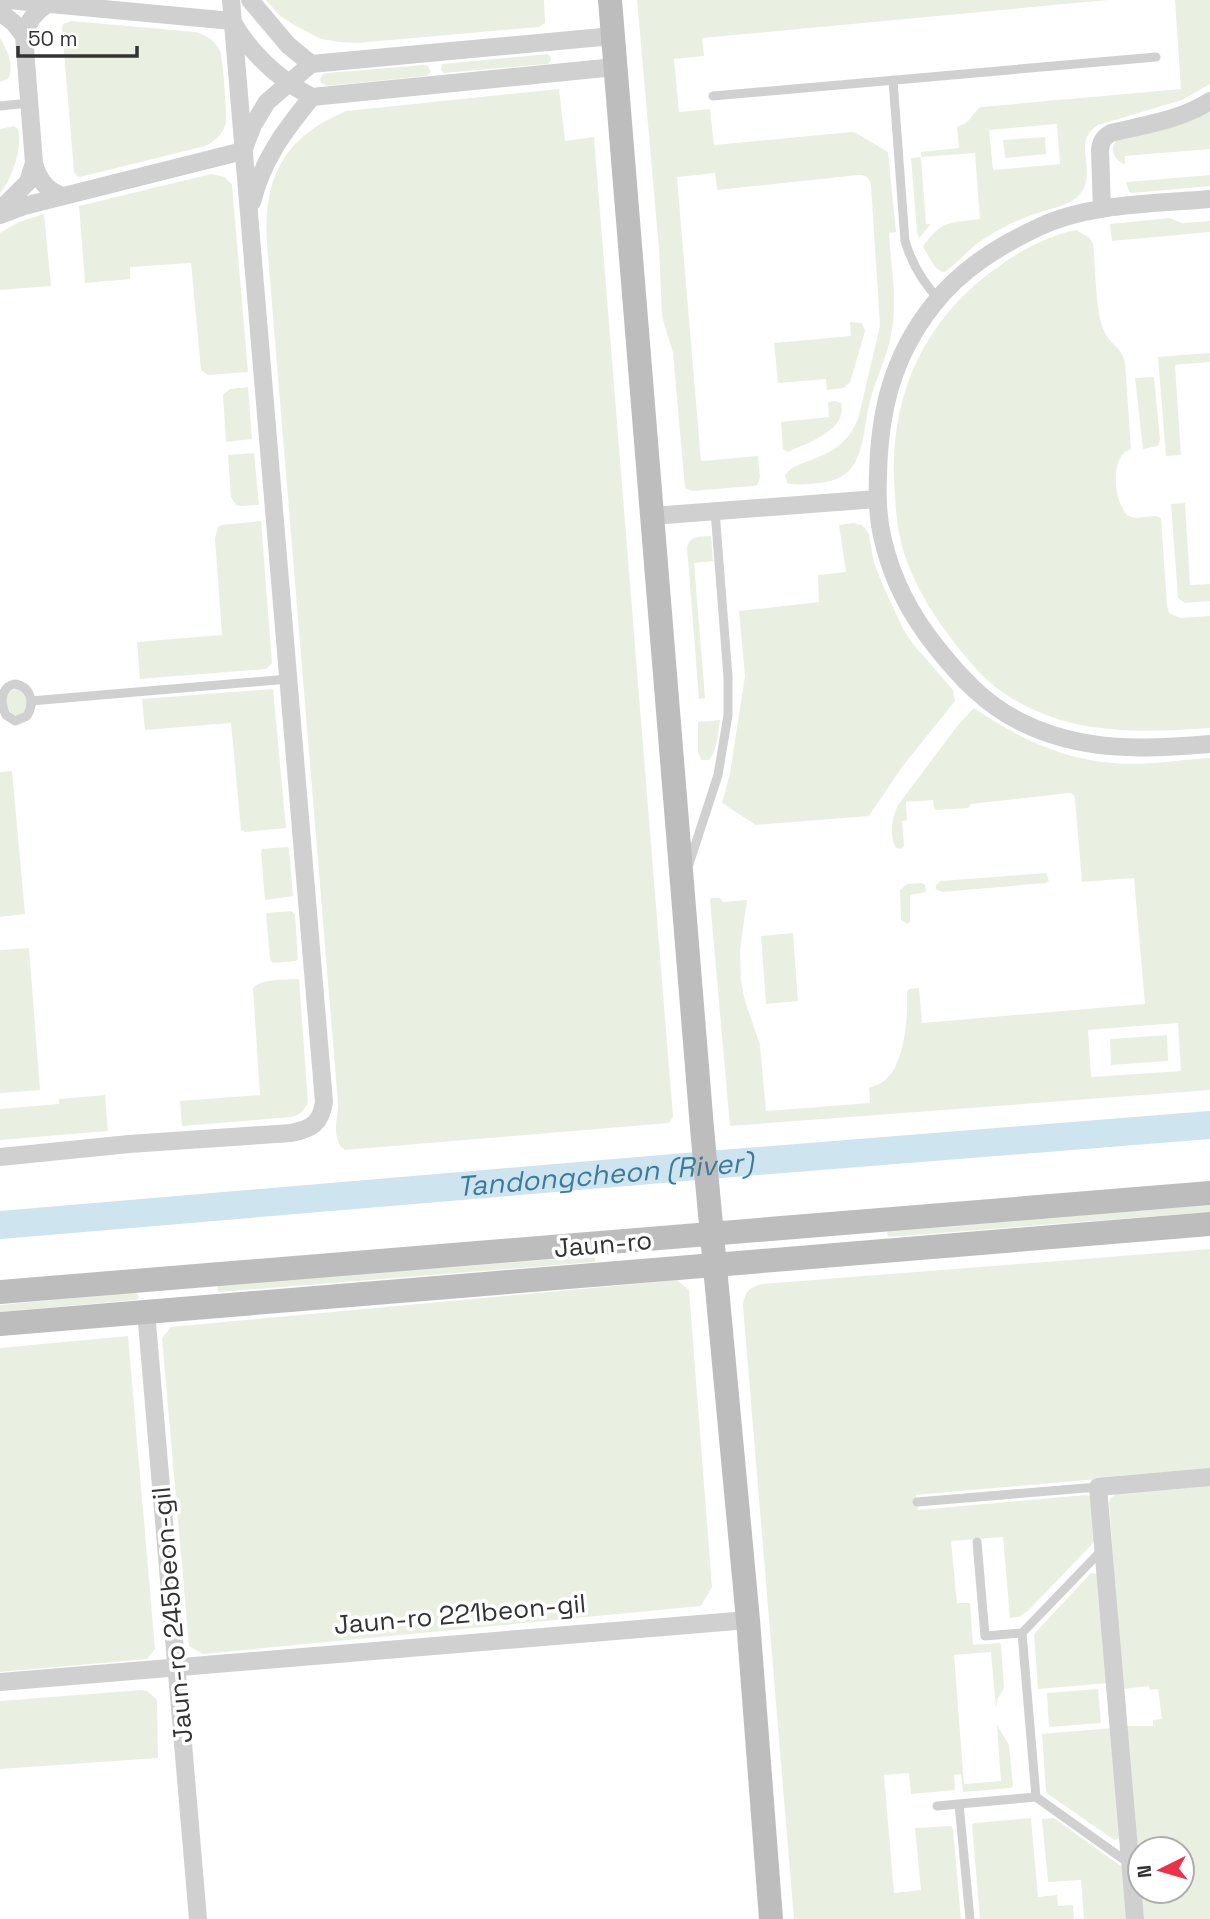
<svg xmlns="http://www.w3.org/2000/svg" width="1210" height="1919" font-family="'Space Grotesk',sans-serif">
	<rect width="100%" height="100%" fill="#fff"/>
	<path fill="#eaf0e1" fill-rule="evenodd" d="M266,0H544L545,23L539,27L357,43L340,42L321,39L296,26L280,16Z
		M637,0H1108L702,38L704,56L674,59L679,112L710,109L714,145L852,132L856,133L888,152L896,232L889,233C891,266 898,302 891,335C887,357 876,378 870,401C861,436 867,479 819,483C809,484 797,486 787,483L785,475C790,468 796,466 803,463C830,453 846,447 858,419L880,326L871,185C869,178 867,175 859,175L717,190L715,173L677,177L701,461L758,456L760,478L757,485L753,486L692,491L685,488L673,353L662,316L659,249Z
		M1175,0H1210V84L1182,100L1098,125C1070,142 1099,171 1080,194C1071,205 1054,208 1041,212C1022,218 1004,226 987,237C971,246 960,261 945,272H942L935,267L923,247C941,219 951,223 980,219L975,153L921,157L926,224H931L919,238L917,232L911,158L921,157V152L959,148L957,127C974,121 970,114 981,107L1181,89ZM1057,124L1060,164L993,170L989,130Z
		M72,21L195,32C206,35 215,40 220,51C223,59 227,113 226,122C224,133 215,142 205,146L80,177L77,176L74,172L62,28L63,24Z
		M0,38C7,50 15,65 8,79L0,82Z
		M547,54L551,57V60L548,64L444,73L441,70L442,64Z
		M424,65L428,66L431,72L426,76L327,86L321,83L320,79L323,74L327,73Z
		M559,89L565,141L594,137L673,1117L669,1123L345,1150L340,1146C332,1127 338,1122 338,1103L267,244C263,177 283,138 346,111Z
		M1210,110V149L1125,156V164C1112,160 1109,147 1118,138Z
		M14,126L18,129C23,149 12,177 0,194V129Z
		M1045,137L1046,154L1005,158L1003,140Z
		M211,174L225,177L232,185L248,372L208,375L201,370L191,263L130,267V279L85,283L79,206Z
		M1210,175V186L1133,193L1129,192L1126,182Z
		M44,214L51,286L0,290V233L19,222Z
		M1170,218L1182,223L1210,221V232L1112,241L1110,224Z
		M1076,230L1090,238L1093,244C1096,268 1095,310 1104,331C1110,345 1121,346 1125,362L1131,449C1112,455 1114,488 1120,503C1123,508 1124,514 1129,516C1139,521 1151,513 1161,518L1167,606L1169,613L1180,618L1210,616V728C1138,733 1068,736 1005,694C984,680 968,660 953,641C933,615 914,585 904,553C898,534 896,515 895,495C887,407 918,326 991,272C1015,254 1045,236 1076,230Z
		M850,322L862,323L865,331L850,383L843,388L827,390L826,379L778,383L774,343L851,336Z
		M1210,353V362L1175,365L1181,455L1166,456L1158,357Z
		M1154,377L1160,440L1158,446L1143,449L1135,378Z
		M248,387L252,439L226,442L223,395L230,389Z
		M836,401L841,403C848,429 810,442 792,450L788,452L783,449L781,422L829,417L828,402Z
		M254,453L259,505L241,506L236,505L231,497L228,455Z
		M1185,503L1190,585L1210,584V601L1185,603L1178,598L1171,504Z
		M261,521L272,663L266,669L140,679L137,642L222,635L215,538L218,527L222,525Z
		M854,523L861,525L866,529L869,535L874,563L882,583L903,629L913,644L953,690L955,701L902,767L869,816L756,825L722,803L730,773L745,676L739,611L819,602L818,575L846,572L839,525Z
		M711,536L713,561L694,563L705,698L699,699L687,547C691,535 700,537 711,536Z
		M14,689H20L27,696C30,725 2,720 7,693Z
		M273,689L286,828L245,832L241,830L231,723L145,730L142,699Z
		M974,708C1017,737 1061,759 1113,763C1145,766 1178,760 1210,758V1090L730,1126L710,900L711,898H720L723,902L747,900L740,949L741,981L745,1001L760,1045L766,1111L870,1103L869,1088C874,1086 880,1084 884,1081C905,1066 908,1016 907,992L909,989L919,988L922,1023L1145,1004L1134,878L1082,882L1075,800L1074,795L1070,793L971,804L968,808L936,810L934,809L933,800L906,802L907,820L902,821L904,846L901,849L896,848C889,836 892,818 898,805L958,725ZM1178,1023L1181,1071L1091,1077L1088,1030Z
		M720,720L717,741L713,754L709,760H701L698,751V722Z
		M12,771L25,914L0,917V772Z
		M287,847L289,849L293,896L265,900L261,851L263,849Z
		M1046,873L1049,881L1046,883L942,892L936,889V885L941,881Z
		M922,883L925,885L926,892L910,895V922L907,924L901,920L900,890L907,884Z
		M291,911L293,912L295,915L298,959L296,961L273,963L270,959L266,913Z
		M793,933L798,1001L766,1004L761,936Z
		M29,948L40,1090L0,1093V950Z
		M299,979L308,1102C304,1111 300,1115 291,1117L182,1126L180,1101L260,1095L253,988C264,978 284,980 299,979Z
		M1167,1035L1168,1061L1111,1065L1110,1039Z
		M105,1095L108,1131L0,1140V1109L59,1104V1099Z
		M1210,1205V1212L888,1237L887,1230Z
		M1210,1249V1469L916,1495L918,1510L1086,1495L1090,1496L1095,1541L1028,1611L1019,1617L1010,1618L1003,1537L951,1541L957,1603H970L973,1645L1000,1643L1001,1644L1004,1688L998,1698L996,1709L991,1652L954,1655L964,1784L1001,1781L997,1725L1009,1745L1013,1786L1011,1788L963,1792L961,1774L954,1775L955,1790L911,1794L909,1773L884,1775L894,1893L921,1890L915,1828L951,1826L953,1829L961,1919H794L743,1306C744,1293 749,1287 762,1284Z
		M595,1256V1262L218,1292L217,1285Z
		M677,1280L689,1290L712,1587L701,1606L203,1654L189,1646L162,1338L171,1327Z
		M135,1292L139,1296L138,1299L135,1300L0,1312V1305Z
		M128,1336L155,1649L147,1659L0,1672V1348Z
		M1210,1485V1919H1144L1141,1891H1182V1849H1140V1877L1126,1726H1153V1720L1162,1719L1158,1689L1150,1690L1149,1686L1123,1689L1109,1503L1110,1499L1116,1494Z
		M1091,1573L1097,1574L1109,1683L1038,1689L1034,1634Z
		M1098,1689L1101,1723L1049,1727L1047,1693Z
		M142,1690L147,1691L157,1700L158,1758L0,1769V1701Z
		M1112,1728L1121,1838L1114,1840L1048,1794L1046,1791L1042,1734Z
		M1031,1818L1038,1897L1057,1895L1058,1906L1073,1905L1074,1919H980L972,1825L974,1823Z
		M1054,1818L1122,1867L1129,1919H1084L1081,1880L1048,1882L1042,1819Z"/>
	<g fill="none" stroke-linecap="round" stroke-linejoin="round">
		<path stroke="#cee4ef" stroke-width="28" id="s1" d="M0,1225L733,1163L1210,1125"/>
		<path stroke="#d0d0d0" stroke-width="9" d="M893,80L905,241C912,264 922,282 939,299
			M713,96L1156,57
			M0,106L29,103
			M14,684C31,686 35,703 27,716L15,721L6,715C0,703 0,688 14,684Z
			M31,701L289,679
			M689,864L718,775L728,715V677L715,511
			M917,1502L1098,1487
			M977,1542L985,1636L1022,1633
			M1036,1797L1022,1633L1101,1551
			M959,1804L970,1919
			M937,1806L1036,1797L1130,1864"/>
		<path stroke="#d0d0d0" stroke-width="18" d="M8,0L232,21C252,55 278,79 312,97L615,67
			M250,0L288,45L311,64
			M47,4C35,12 27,22 24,36L34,163C38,180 47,191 63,196
			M0,12L14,23L24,36
			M1210,199C1155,204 1089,203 1039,227C999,246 961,269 933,305C892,357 879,412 878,477C877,498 878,520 883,540C892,579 912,617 937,648C960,677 985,704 1019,721C1079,752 1145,750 1210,744
			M252,202C263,159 284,131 312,97
			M1102,209L1100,150C1101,141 1104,137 1111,133C1144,125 1181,120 1210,101
			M0,210L28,182L34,163
			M0,215L24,206L243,151L253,125L267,102L311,64L613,36
			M652,516L877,499
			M0,1157L129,1144L291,1133C312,1129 321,1123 324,1102L231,0
			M146,1311L198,1919
			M0,1682L748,1620
			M1135,1919L1098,1487L1210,1477"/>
		<path stroke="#bdbdbd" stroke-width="24" d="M610,0L702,1128L748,1620L771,1919
			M0,1292L1210,1193
			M0,1324L1210,1224"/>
	</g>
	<g text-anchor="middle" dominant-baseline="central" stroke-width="7" stroke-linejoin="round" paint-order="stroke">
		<g font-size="26" fill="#333" stroke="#fff">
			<text transform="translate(603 1244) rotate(-5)">Jaun-ro</text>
			<text transform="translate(460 1614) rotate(-5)">Jaun-ro 221beon-gil</text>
			<text transform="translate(172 1615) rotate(-95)">Jaun-ro 245beon-gil</text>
		</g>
		<g font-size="28" font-style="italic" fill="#3b7b9b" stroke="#fff">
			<text stroke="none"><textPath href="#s1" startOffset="607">Tandongcheon (River)</textPath></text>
		</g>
	</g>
	<g transform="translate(1161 1870) rotate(265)"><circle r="33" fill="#ffffff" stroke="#adadad" stroke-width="2"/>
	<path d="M0-5L12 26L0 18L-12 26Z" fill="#ee314b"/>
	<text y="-10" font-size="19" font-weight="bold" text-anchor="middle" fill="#333333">N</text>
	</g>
	<path d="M18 46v10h119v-10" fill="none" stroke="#333333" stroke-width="3.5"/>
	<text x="28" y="46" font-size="21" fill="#333333" stroke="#ffffff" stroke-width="5" paint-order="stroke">50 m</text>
</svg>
